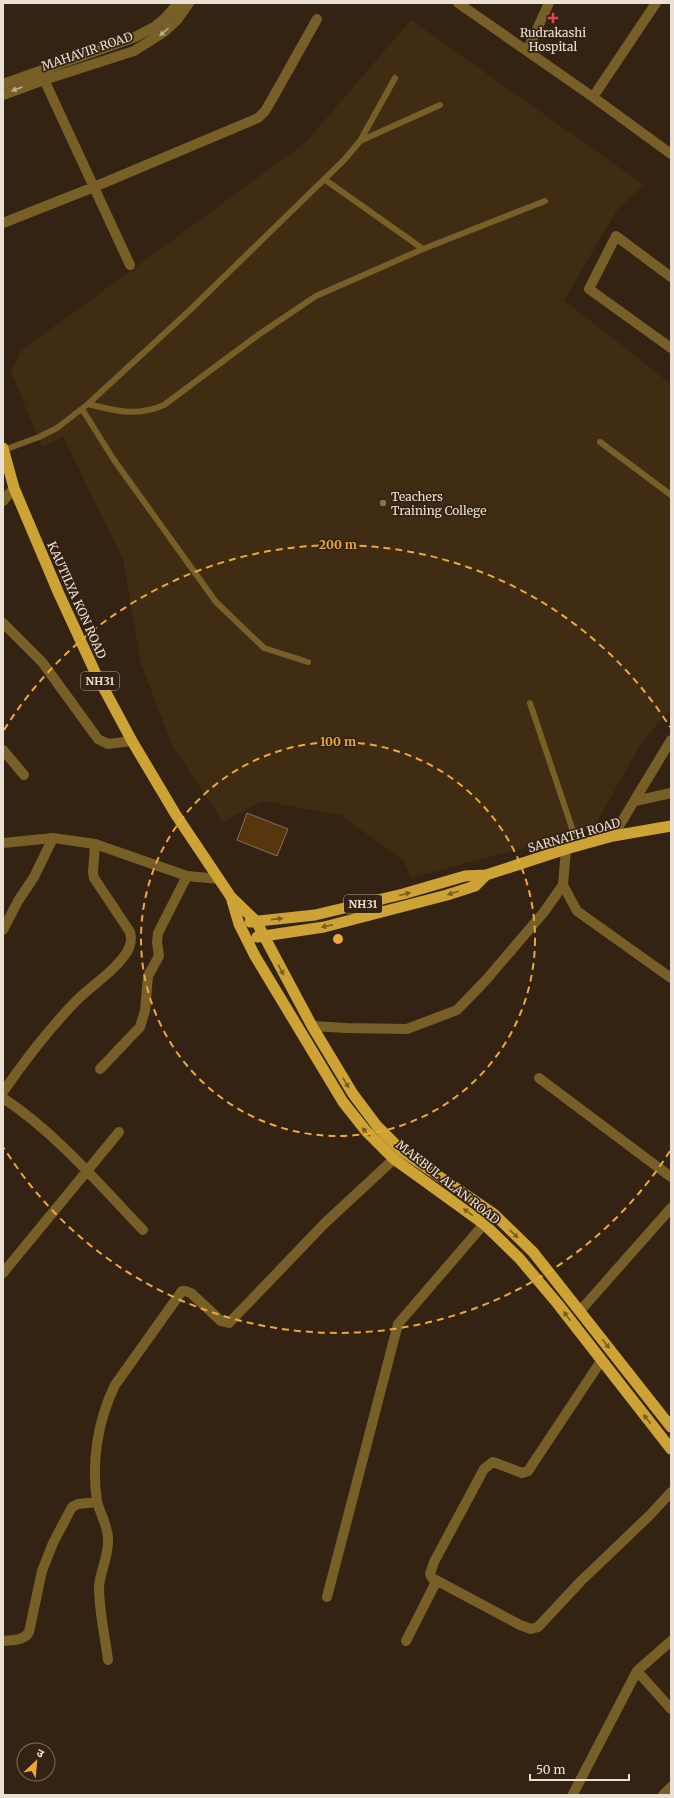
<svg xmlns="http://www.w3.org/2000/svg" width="674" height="1798" font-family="Merriweather,'Noto Sans Devanagari',serif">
	<rect width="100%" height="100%" fill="#342312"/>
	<path fill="#402b13" d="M411,20L644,185L617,210L564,300L671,384V708L640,745L593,829L411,878L404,861L341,815L263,801L223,822L172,745L141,664L123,559L63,437L42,447L11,372L21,351L306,142Z"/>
	<path fill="#57360f" stroke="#84705c" d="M247,813L288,829L277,856L237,840Z"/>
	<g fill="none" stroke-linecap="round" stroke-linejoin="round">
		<path stroke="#775f27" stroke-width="6" d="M360,141L440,105
			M324,179L423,249
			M88,404C116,411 136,417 164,405L258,335L316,296L423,249L545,201
			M82,409L114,460L216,602L264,648L308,662
			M600,442L671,495
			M4,450L39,437L57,428L88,404L190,310L345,159L360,141L395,78
			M530,703L578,846"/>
		<path stroke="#775f27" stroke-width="10" d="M458,3L593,97L671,154
			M527,51L549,3
			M41,73L130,265
			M593,97L656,3
			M3,223L94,187L258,118L265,111L271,101L317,19
			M671,277L616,236L589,289L671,348
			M3,501L14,488
			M3,623L42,662L98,739L108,744L132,741
			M3,750L24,775
			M635,801L671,793
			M613,836L671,740
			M566,849L563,885L577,911L671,978
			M3,930L18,901L34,877L53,838
			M312,1026L346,1028L407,1029L457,1010L486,980L544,912L563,885
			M100,1069L140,1027L145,1011L148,976L159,956L157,942L158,933L187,876
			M539,1078L671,1177
			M3,1092C25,1060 49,1029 76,1001C92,985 114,972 127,952C131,945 132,940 130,932L94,878L93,872L95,844
			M3,1098C56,1133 99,1184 143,1230
			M3,1273L119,1132
			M580,1311L671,1208
			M601,1361L528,1471L522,1473L493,1462L484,1469L434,1562L430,1574L432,1578L520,1625L531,1629L538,1627L581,1581L650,1515L671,1492
			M327,1597L398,1324L484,1224
			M3,1641C12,1640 24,1641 29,1632L42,1571L53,1543L72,1507L78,1504L97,1502
			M406,1641L436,1582
			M108,1660C105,1636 99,1611 99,1587C100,1571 109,1556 108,1539C108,1526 100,1514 97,1501C91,1462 98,1420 115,1385L182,1291H185L191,1293L221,1321L229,1323L325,1223L394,1159
			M637,1671L671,1709
			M573,1794L637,1671L671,1641
			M663,1795L671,1787"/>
		<path stroke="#775f27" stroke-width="10" d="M3,84L133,38L154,27L165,18L178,3
			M3,95L44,80L134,51L164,32L177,20L189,3
			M3,843L53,838L95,844L187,876L219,879"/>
		<path stroke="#cea336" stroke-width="11" d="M3,448L14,488L59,594L95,672L132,741L176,815L231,897L256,921L312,1026L353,1094L377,1126L402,1151L494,1214L533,1252L671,1427
			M231,897L239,924L255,956L343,1102L366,1131L394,1159L484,1224L519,1258L557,1303L671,1449
			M250,922L315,915L403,894L465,876L486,875L566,849L613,836L671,826
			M257,937L324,927L447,895L475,886L486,875"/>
	</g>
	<defs><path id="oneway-solid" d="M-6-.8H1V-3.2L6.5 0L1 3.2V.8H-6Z"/></defs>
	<g fill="#bdac8f">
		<use href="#oneway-solid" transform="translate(164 32) rotate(140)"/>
		<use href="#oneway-solid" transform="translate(17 89) rotate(160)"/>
	</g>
	<g fill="#795d22">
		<use href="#oneway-solid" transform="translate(453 893) rotate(162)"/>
		<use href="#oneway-solid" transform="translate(405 894) rotate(-15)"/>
		<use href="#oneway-solid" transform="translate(277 919) rotate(-6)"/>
		<use href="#oneway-solid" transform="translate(327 926) rotate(167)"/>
		<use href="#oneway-solid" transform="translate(281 970) rotate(61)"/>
		<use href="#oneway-solid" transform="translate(346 1083) rotate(59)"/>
		<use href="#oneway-solid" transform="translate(366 1132) rotate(-133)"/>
		<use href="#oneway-solid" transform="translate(468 1212) rotate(-144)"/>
		<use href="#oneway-solid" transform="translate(514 1234) rotate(44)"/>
		<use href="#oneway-solid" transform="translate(567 1316) rotate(-127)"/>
		<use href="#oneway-solid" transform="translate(606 1344) rotate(52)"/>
		<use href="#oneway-solid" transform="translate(647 1419) rotate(-128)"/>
	</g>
	<g fill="none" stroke="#eda83b" stroke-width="2" stroke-dasharray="7 5">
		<circle cx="338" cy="939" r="197"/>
		<path d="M670 1151A394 394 0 0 1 4 1148M4 730A394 394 0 0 1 670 727"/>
	</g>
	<path fill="#e0444e" stroke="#342312" stroke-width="1.5" d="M551 12h4v4h4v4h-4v4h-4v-4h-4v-4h4z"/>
	<circle fill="#8d6e63" stroke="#342312" stroke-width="1.5" cx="383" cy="503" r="4"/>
	<g text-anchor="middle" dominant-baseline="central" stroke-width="3.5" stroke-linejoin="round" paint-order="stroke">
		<g fill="#342312" stroke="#b4a79a" stroke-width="1">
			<rect x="81" y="672" width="38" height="18" rx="3"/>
			<rect x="344" y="895" width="38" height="18" rx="3"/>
		</g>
		<g font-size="11" font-weight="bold" fill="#ebe0d5">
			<text x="100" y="681">NH31</text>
			<text x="363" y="904">NH31</text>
		</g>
		<g font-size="12" fill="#ebe0d5" stroke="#342312">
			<text x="553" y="32">Rudrakashi<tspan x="553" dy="14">Hospital</tspan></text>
			<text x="391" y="496" text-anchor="start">Teachers<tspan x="391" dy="14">Training College</tspan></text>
		</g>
		<g font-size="12" fill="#ebe0d5" stroke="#342312">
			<text transform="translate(87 51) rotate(-19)">MAHAVIR ROAD</text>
			<text transform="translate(77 600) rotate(66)">KAUTILYA KON ROAD</text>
			<text transform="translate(574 835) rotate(-16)">SARNATH ROAD</text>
			<text transform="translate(448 1182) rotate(38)">MAKBUL ALAN ROAD</text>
		</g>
	</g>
	<circle cx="338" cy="939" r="6" fill="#eda83b" stroke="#342312" stroke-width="2"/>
	<g font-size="12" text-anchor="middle" font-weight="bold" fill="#eda83b" stroke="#342312" stroke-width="3.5" stroke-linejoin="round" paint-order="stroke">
		<text x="338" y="549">200 m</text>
		<text x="338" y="746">100 m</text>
	</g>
	<rect width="674" height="1798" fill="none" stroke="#ebe0d5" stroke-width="8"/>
	<g transform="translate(36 1762) rotate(26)"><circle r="19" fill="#342312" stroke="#7d6f60"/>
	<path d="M0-3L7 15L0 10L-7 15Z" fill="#eda83b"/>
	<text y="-6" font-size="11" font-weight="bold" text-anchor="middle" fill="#ebe0d5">उ</text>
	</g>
	<path d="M530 1774v6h99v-6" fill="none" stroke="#ebe0d5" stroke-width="2"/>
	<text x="536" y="1774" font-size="12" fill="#ebe0d5" stroke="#342312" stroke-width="3" paint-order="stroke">50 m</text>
</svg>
